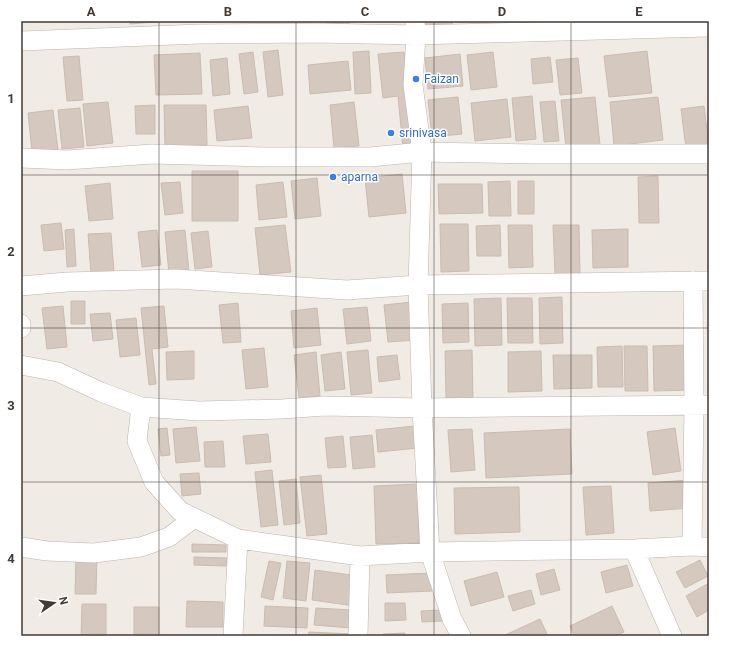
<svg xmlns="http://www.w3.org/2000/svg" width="730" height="657" font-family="Roboto,sans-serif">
	<rect width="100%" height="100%" fill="#f1ebe5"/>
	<path fill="#d4c8bf" stroke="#cbbcb0" d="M130,21H167L130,24Z
		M327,21H349V27L327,28Z
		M416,21H452L453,31L416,35Z
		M278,50L283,95L268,97L263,52Z
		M369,51L371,93L355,94L353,52Z
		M647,51L652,93L609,97L604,56Z
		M253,52L258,92L244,94L239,54Z
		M404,52L414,148L403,149L398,96L383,98L378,54Z
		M493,52L497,87L471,90L467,55Z
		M200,53L202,94L156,95L154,55Z
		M460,54L463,86L428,89L425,58Z
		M79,56L83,100L67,101L63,57Z
		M550,57L553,82L533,84L531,59Z
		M227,58L230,94L213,96L210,60Z
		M578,58L582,93L560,95L556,60Z
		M348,61L351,90L310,94L308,65Z
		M532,96L536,139L516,141L512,98Z
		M458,97L462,134L432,137L428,100Z
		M595,97L600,145L566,148L561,100Z
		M658,97L663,140L614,146L610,102Z
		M507,99L511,137L475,141L471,103Z
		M555,101L559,141L544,142L540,102Z
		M108,102L113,143L87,146L83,104Z
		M354,102L359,146L334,148L330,105Z
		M155,105V134H136L135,106Z
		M164,105H206L207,145L165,146Z
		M248,106L252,138L217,141L214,110Z
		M704,106L709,146L686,149L681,109Z
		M80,108L84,147L62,149L58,110Z
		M53,110L58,150L32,152L28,113Z
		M192,171H238V221H192Z
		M402,174L406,213L369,217L365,178Z
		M658,176L659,223H639L638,177Z
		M317,178L321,216L295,219L291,181Z
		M510,181L511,216H489L488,182Z
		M518,181H534V214H518Z
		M180,182L183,213L165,215L161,183Z
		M283,182L287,217L259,220L256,185Z
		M110,183L113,219L89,221L85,186Z
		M438,184H482L483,213L439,214Z
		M61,223L64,249L44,251L41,225Z
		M440,224H468L469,271L441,272Z
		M285,225L291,272L260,275L255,228Z
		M500,225L501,256H477L476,226Z
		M508,225H532L533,267L509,268Z
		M553,225H579L580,273L555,274Z
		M74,229L76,266L67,267L65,230Z
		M628,229V267L593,268L592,230Z
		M157,230L161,265L142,267L138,232Z
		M185,230L189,272L169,274L165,232Z
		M208,231L212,267L195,269L191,233Z
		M111,233L114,272L91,273L88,234Z
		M562,297L563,343L540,344L539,298Z
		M501,298L502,345L475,346L474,299Z
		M507,298H532L533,343H508Z
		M71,301H85V324H71Z
		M412,302L416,340L388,342L384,305Z
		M238,303L241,342L223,343L219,305Z
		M468,303L469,342L443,343L442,304Z
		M63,306L67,347L47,349L42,308Z
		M164,306L168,347L152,349L156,384L149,385L141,308Z
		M367,307L371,341L347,344L343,309Z
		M317,308L321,345L294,348L291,311Z
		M110,313L113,339L93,341L90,314Z
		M136,318L140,355L120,357L116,320Z
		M690,345L692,390L654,391L653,346Z
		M622,346L623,387H598L597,347Z
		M624,346H647L648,391H625Z
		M264,348L268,387L246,389L242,350Z
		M368,350L372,393L351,395L347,352Z
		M472,350L473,398H446L445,351Z
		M194,351V379L167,380L166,352Z
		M541,351L542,391L508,392V352Z
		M316,352L320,396L299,398L294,355Z
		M341,352L345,389L325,391L321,355Z
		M397,355L400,379L379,382L377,357Z
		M553,355H592V388L554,389Z
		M415,426L418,448L378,452L376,430Z
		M196,427L200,461L176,463L173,429Z
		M167,428L170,455L161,456L158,429Z
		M675,428L681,471L653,475L647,432Z
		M472,429L475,470L451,472L448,430Z
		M570,429L572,474L486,478L484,433Z
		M268,434L271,462L246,464L243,436Z
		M372,435L375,467L353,469L350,437Z
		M343,436L346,467L328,468L325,438Z
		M223,441L225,467H205L204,442Z
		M272,470L278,525L261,527L255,472Z
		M199,473L201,494L182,496L180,474Z
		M321,475L327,534L307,536L300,477Z
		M296,479L300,523L284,525L279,481Z
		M689,480L691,508L650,511L648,483Z
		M417,484L419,543L376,544L374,486Z
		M611,486L614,533L586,535L583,487Z
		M519,487L520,532L455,534L454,488Z
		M192,544L226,545V552H192Z
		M76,556L97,557L96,594H75Z
		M194,557L227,558L226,566L194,565Z
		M700,560L708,576L685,588L676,572Z
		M269,561L281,563L273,600L261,597Z
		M287,561L310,563L306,601L283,598Z
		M627,565L633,586L606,593L601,572Z
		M554,569L560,590L541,595L536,574Z
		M315,570L358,576L355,606L312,600Z
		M497,572L504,597L471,606L464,581Z
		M431,573L432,591L387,593L386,575Z
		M709,583V610L697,617L686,596Z
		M531,590L535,604L513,611L508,596Z
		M187,601L223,602V627H186Z
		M385,603H405L406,620L385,621Z
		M82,604H106V636H81Z
		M265,606L308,608L307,628L264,626Z
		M612,606L624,632L615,636H574L570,626Z
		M134,607H159V636H134Z
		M316,608L352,610L351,628L314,625Z
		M442,610L443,621L422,622L421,611Z
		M540,619L548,636H503Z
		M309,632L352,634V636H308Z
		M405,633V636H383V634Z"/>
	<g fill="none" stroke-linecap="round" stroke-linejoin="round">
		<defs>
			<path id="minor" d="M415,21L416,35L413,85L422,152L418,285L422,408L430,552L452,619L461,636
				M21,41L200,34L316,33L416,35L709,27
				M21,158L67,160L152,154L266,157H370L422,152L538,154H709
				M21,286L67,282L176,279L347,290L418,285L709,281
				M21,324V328
				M21,365L58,372L101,392L141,407L199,411L282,409L325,406L422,408L709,405
				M141,407L137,441L154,482L180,511L238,539L360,556L430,552L634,549L692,546L709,547
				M692,546L694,405L693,281
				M21,547L47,551L94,553L141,547L169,537L194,518
				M634,549L672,636
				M233,636L238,539
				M358,636L360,556"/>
		</defs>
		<use href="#minor" stroke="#beb4ac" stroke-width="20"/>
		<use href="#minor" stroke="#fff" stroke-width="19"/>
	</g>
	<path fill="none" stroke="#423b35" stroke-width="1" stroke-opacity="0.55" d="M159,21V636M296,21V636M434,21V636M571,21V636M21,175H709M21,328H709M21,482H709"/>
	<g fill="#3f7fe0" stroke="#fff" stroke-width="1.5">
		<circle cx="416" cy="79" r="4"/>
		<circle cx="391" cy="133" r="4"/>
		<circle cx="333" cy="177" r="4"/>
	</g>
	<g text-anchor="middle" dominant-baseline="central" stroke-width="3" stroke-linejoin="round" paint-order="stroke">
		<g font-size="12" fill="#366cbe" stroke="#fff" text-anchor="start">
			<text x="424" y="79">Faizan</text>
			<text x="399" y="133">srinivasa</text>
			<text x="341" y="177">aparna</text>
		</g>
	</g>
	<rect width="730" height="657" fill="none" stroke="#ffffff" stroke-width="44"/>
	<g transform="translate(54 603) rotate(77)" stroke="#ffffff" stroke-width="3" paint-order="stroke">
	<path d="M0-3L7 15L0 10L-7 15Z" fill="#423b35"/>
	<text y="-6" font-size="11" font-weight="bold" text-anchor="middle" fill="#423b35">N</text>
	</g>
	<rect x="22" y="22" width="686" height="613" fill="none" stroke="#423b35" stroke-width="1.5"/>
	<g font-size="13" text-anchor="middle" font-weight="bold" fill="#423b35">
		<text x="91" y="16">A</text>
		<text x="228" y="16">B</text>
		<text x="365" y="16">C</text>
		<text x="502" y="16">D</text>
		<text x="639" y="16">E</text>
		<text x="11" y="103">1</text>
		<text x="11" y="256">2</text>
		<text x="11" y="410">3</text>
		<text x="11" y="563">4</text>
	</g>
</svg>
